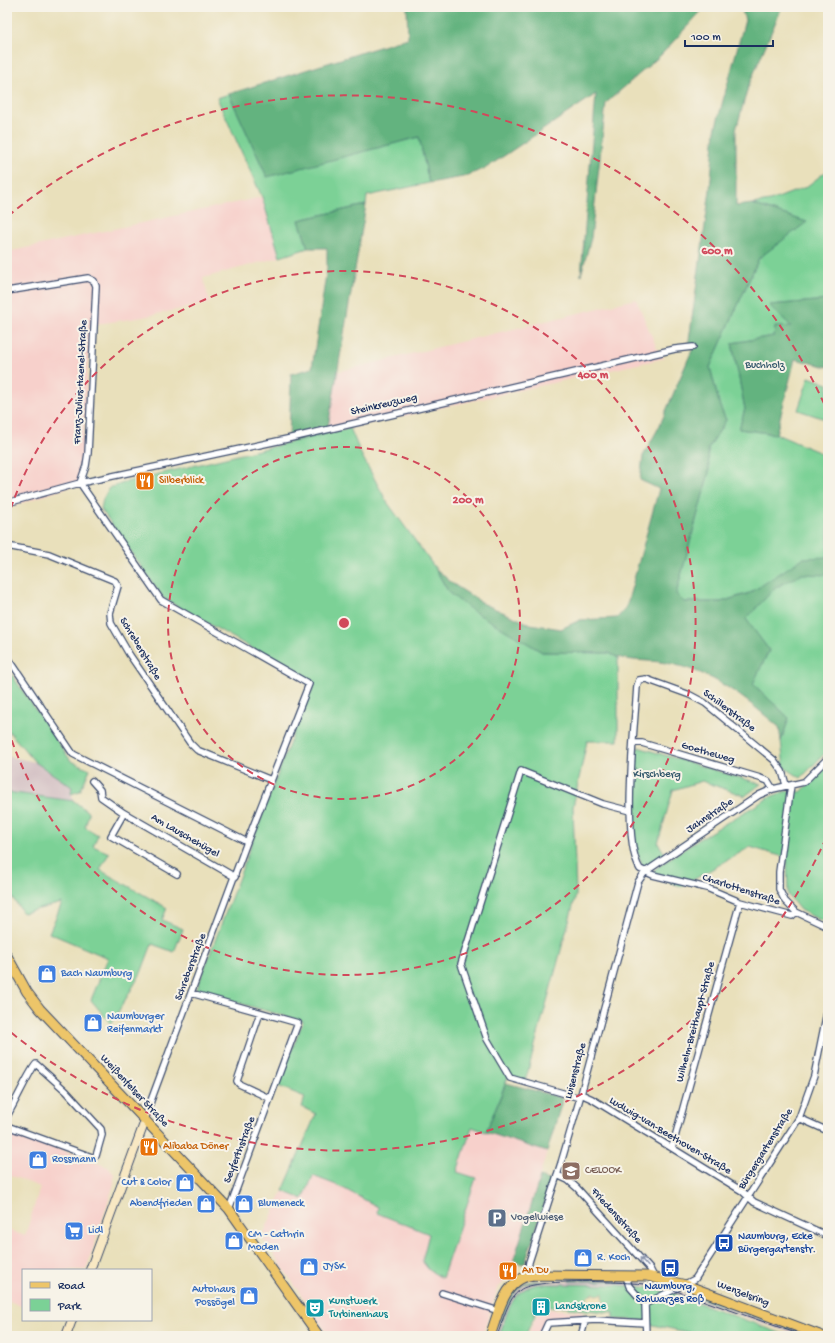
<svg xmlns="http://www.w3.org/2000/svg" width="835" height="1343" font-family="'Gochi Hand',sans-serif">
	<rect width="100%" height="100%" fill="#f7f3e8"/>
	<filter id="ink" filterUnits="userSpaceOnUse"><feTurbulence type="fractalNoise" baseFrequency=".025" numOctaves="2"/><feDisplacementMap in="SourceGraphic" scale="8" xChannelSelector="R" yChannelSelector="G"/><feConvolveMatrix kernelMatrix="1 2 1 2 8 2 1 2 1" color-interpolation-filters="sRGB"/></filter>
	<filter id="wash" filterUnits="userSpaceOnUse"><feTurbulence type="fractalNoise" baseFrequency=".012" numOctaves="4" result="noise"/><feDisplacementMap in="SourceGraphic" scale="16" xChannelSelector="R" yChannelSelector="G"/><feGaussianBlur stdDeviation="0.9" result="paint"/><feColorMatrix in="noise" values="0 0 0 0 0 0 0 0 0 0 0 0 0 0 0 0 0 1.4 0 .05"/><feComposite in="paint" operator="in"/></filter>
	<g filter="url(#wash)">
		<rect width="100%" height="100%" fill="#e9e0bb"/>
		<path fill="#f7d0cb" d="M262,197L280,257L203,278L210,303L138,318L90,325L81,483L7,508V252Z
			M636,299L659,353L665,358L327,433L337,372Z
			M472,1127L547,1152L514,1259L519,1264L516,1270L498,1288L482,1336H329L262,1237L283,1191L303,1199L313,1176L339,1186L379,1207L377,1213L391,1218L457,1172Z
			M7,1129L108,1167L114,1174V1184L86,1270H23V1307L7,1300V1229L25,1236L40,1187L7,1174Z
			M544,1304L546,1309L583,1311L582,1320L545,1319L538,1336H527L537,1314L535,1309L538,1305Z"/>
		<path fill="#d2bec2" d="M7,756L35,762L72,787L71,794L74,801L7,792Z
			M569,1281L641,1282L657,1284L808,1336H799L655,1286L583,1284H540L531,1286L522,1290L513,1301L499,1336H495L511,1298L521,1287L535,1282Z"/>
		<path fill="#7bd196" stroke="#4b807a" d="M229,94L267,176L419,137L429,183L367,196L366,205L299,220L308,248L280,257L262,197L217,98Z
			M828,170V300L770,305L791,326L774,336L732,343L745,409L739,429L776,434L828,456V750L801,778L784,767L781,741L789,718L752,683L769,651L746,619L749,593L721,602H684L676,594L709,472L708,449L726,420L720,407L710,367L759,258L806,222L752,204L770,201L806,187Z
			M809,377L828,384V420L798,410Z
			M350,428L361,454L387,502L435,568L449,593L542,652L609,653L618,658V741H587L573,807L576,895L525,1082L508,1077L486,1132L472,1127L457,1172L476,1178L442,1278L429,1270L422,1261L429,1234L377,1213L378,1207L339,1186L313,1176L303,1199L283,1191L316,1114L302,1107L305,1097L278,1086L303,1021L196,991L307,697L312,691L310,681L163,598L101,509L103,499L109,488L130,481Z
			M7,668L71,761L90,769L80,791L71,794L72,787L35,762L7,729Z
			M638,747L761,784L745,796L702,781L673,790L658,843L665,854L644,868C641,861 637,854 636,847C629,815 634,780 638,747Z
			M828,764V924L800,910L788,895L787,858L750,847L681,887L653,874L655,869L689,845L770,797L786,791L801,792Z
			M7,792L74,801L89,813L85,827L98,835L93,846L109,853L100,870L167,908L162,920L183,929L174,952L152,944L141,973L111,1024L91,1000L108,958L49,933L62,903L23,913L7,890Z
			M569,1280L617,1281L620,1282L569,1281Z
			M534,1281H540L525,1284L517,1290L511,1298L499,1324C503,1305 513,1284 534,1281Z
			M540,1284L618,1285L653,1288L675,1294L788,1336H705L649,1324V1321L614,1319V1313L569,1308L568,1306L547,1307L545,1301L532,1305L535,1315L525,1336H499C508,1312 511,1288 540,1284Z
			M698,1295L811,1336L697,1297Z"/>
		<path fill="#64b37f" stroke="#40716e" d="M407,7H705L661,55L606,103L591,238L581,275L596,94L486,168L463,177L429,183L419,137L267,177L229,94L408,38Z
			M741,7H782L748,87L736,130V206L752,204L807,222L759,258L710,367L720,407L726,420L708,449L709,472L676,594L684,602H721L750,593L803,558L828,557V575L802,574L775,588L746,619L769,650L753,684L789,718L781,741L779,727C743,697 713,671 666,663C647,659 626,663 609,653L542,652L473,611L449,593L435,568L453,584L484,604L530,624L561,629L580,620L617,618L626,608L659,489L640,480L643,456L659,427L693,348L688,347L710,190L715,130L745,20Z
			M366,205L327,433L289,441L291,374L312,368L327,268V248H308L299,220Z
			M828,300V367L795,359L776,434L739,429L745,409L732,343L774,336L775,327L791,326L769,305Z
			M506,1083L563,1098L547,1152L486,1132Z
			M540,1177L552,1181L525,1263L519,1264L514,1259Z"/>
		<path fill="#eeda9e" stroke="#84847e" d="M593,1293L597,1295L603,1294L604,1303L594,1305L588,1302L587,1298L590,1295H593Z"/>
	</g>
	<g filter="url(#ink)">
		<g fill="none" stroke-linecap="round" stroke-linejoin="round">
			<defs>
				<path id="minor" d="M7,291L88,278L94,281L96,286L88,453L86,466L80,483
					M80,483L161,600L309,684L247,842L149,1106L145,1121
					M7,503L80,483L287,439L675,349L693,347
					M7,546L49,554L115,581L118,586L110,613L111,623L129,654L190,743L197,750L271,780
					M7,659H9L73,754L247,842
					M634,743H642L760,778L768,781L773,789
					M92,781L100,790L101,797L124,813L235,877
					M786,785L782,771L774,760L705,703L690,695L646,679L639,680L637,686C635,724 621,840 640,869L653,875L707,888L740,902L792,916L796,912
					M791,785L779,872V889L785,901L796,912L828,927
					M124,813L111,836L177,874
					M191,993L298,1023L229,1209
					M260,1013L237,1081L239,1084L269,1098
					M581,1094L592,1099L742,1191L754,1202L828,1236
					M580,1098L510,1078L487,1039L461,964L521,771L603,804L630,811
					M7,1116C13,1107 32,1066 36,1064L66,1091L101,1129L102,1135L96,1156L92,1157L7,1126
					M799,1118L828,1131
					M672,1148L740,902
					M557,1175L568,1180L577,1188L650,1269L654,1277
					M527,1276L529,1262L561,1163L580,1098L638,882L645,872L759,795L773,789L804,782L828,758
					M626,1276L629,1286L645,1304
					M442,1293L499,1311
					M645,1304L695,1279L799,1118L814,1076L828,1007
					M645,1304L646,1336
					M542,1336L548,1323L596,1320L645,1323
					M581,1336L585,1322"/>
				<path id="secondary" d="M90,1270L145,1121
					M66,1336L72,1320"/>
				<path id="primary" d="M7,956L27,992L40,1009L229,1209L319,1336
					M490,1336C499,1312 504,1276 536,1275L647,1276L686,1285L822,1336"/>
			</defs>
			<use href="#minor" stroke="#3a4a6c" stroke-width="8"/>
			<use href="#secondary" stroke="#3a4a6c" stroke-width="10"/>
			<use href="#primary" stroke="#3a4a6c" stroke-width="11"/>
			<use href="#minor" stroke="#fff" stroke-width="5.5"/>
			<use href="#secondary" stroke="#f8e8c3" stroke-width="8"/>
			<use href="#primary" stroke="#edc569" stroke-width="9"/>
			<path stroke="#1b2f5e" stroke-width="1" d="M497,1336C503,1322 507,1299 520,1290C535,1277 640,1282 662,1286L804,1336"/>
		</g>
		<defs><path id="oneway-shaft" d="M-6 0H5M1.5-3L5.5 0L1.5 3" fill="none" stroke-width="1.6" stroke-linecap="round" stroke-linejoin="round"/></defs>
		<use stroke="#8d97ae" href="#oneway-shaft" transform="translate(644 1262) rotate(-132)"/>
	</g>
	<g fill="none" stroke="#d1495b" stroke-width="2" stroke-dasharray="7 5">
		<circle cx="344" cy="623" r="176"/>
		<path d="M7 520A352 352 0 1 1 7 726"/>
		<path d="M826 838A528 528 0 0 1 8 1030M8 216A528 528 0 0 1 826 408"/>
	</g>
	<defs>
		<symbol id="restaurant-square" viewBox="-11 -11 22 22"><rect x="-9" y="-9" width="18" height="18" rx="4" fill="#e8710a" stroke="#f7f3e8"/><path d="M-5-6h1v4h1v-4h1v4h1v-4h1v5L-1.5 .5V6h-2V.5L-5-1ZM5-6V6H3V1.5H1.5Q1.5-4 5-6Z" fill="#fff"/></symbol>
		<symbol id="shop-square" viewBox="-11 -11 22 22"><rect x="-9" y="-9" width="18" height="18" rx="4" fill="#3f7fe0" stroke="#f7f3e8"/><path d="M-5-2.5h2.3a2.7 3.5 0 0 1 5.4 0H5L5.5 6h-11ZM-1.5-2.5h3a1.5 2.3 0 0 0-3 0Z" fill="#fff"/></symbol>
		<symbol id="school-square" viewBox="-11 -11 22 22"><rect x="-9" y="-9" width="18" height="18" rx="4" fill="#8d6e63" stroke="#f7f3e8"/><path d="M0-5L7-2L0 1L-7-2ZM-4 1L0 2.5L4 1V4Q0 6-4 4Z" fill="#fff"/></symbol>
		<symbol id="parking-square" viewBox="-11 -11 22 22"><rect x="-9" y="-9" width="18" height="18" rx="4" fill="#5c6f8a" stroke="#f7f3e8"/><path d="M-3.5-5.5H1a3.5 3.5 0 0 1 0 7H-1V5.5H-3.5ZM-1-3.4V-.6H.8a1.4 1.4 0 0 0 0-2.8Z" fill="#fff"/></symbol>
		<symbol id="supermarket-square" viewBox="-11 -11 22 22"><rect x="-9" y="-9" width="18" height="18" rx="4" fill="#3f7fe0" stroke="#f7f3e8"/><path d="M-6-5.5h2.5l.6 2H6L4.5 2H-2.5L-4.4-4H-6ZM-1.5 3.2a1.3 1.3 0 1 0 .1 0ZM3 3.2a1.3 1.3 0 1 0 .1 0Z" fill="#fff"/></symbol>
		<symbol id="bus-square" viewBox="-11 -11 22 22"><rect x="-9" y="-9" width="18" height="18" rx="4" fill="#1a4fb4" stroke="#f7f3e8"/><path d="M-5-6H5V4H4V6H2V4H-2V6H-4V4H-5ZM-3.5-4V0h7V-4ZM-3.5 1.2v1.5H-2V1.2ZM2 1.2v1.5H3.5V1.2Z" fill="#fff"/></symbol>
		<symbol id="building-square" viewBox="-11 -11 22 22"><rect x="-9" y="-9" width="18" height="18" rx="4" fill="#0f9aa8" stroke="#f7f3e8"/><path d="M-4-6H4V6H1V3H-1V6H-4ZM-2.5-4.3h1.7v1.8h-1.7ZM.8-4.3h1.7v1.8H.8ZM-2.5-1h1.7V.8h-1.7ZM.8-1h1.7V.8H.8Z" fill="#fff"/></symbol>
		<symbol id="theatre-square" viewBox="-11 -11 22 22"><rect x="-9" y="-9" width="18" height="18" rx="4" fill="#0f9aa8" stroke="#f7f3e8"/><path d="M-5-5.5Q0-4 5-5.5V0Q5 5 0 6Q-5 5-5 0ZM-3.3-2.5H-1v1.5H-3.3ZM1-2.5H3.3v1.5H1ZM-2.8 1Q0 5.5 2.8 1Z" fill="#fff"/></symbol>
	</defs>
	<g fill-rule="evenodd">
		<use href="#restaurant-square" x="134" y="470" width="22" height="22"/>
		<use href="#shop-square" x="36" y="963" width="22" height="22"/>
		<use href="#shop-square" x="82" y="1012" width="22" height="22"/>
		<use href="#restaurant-square" x="138" y="1136" width="22" height="22"/>
		<use href="#shop-square" x="27" y="1149" width="22" height="22"/>
		<use href="#school-square" x="560" y="1160" width="22" height="22"/>
		<use href="#shop-square" x="174" y="1172" width="22" height="22"/>
		<use href="#shop-square" x="195" y="1193" width="22" height="22"/>
		<use href="#shop-square" x="233" y="1193" width="22" height="22"/>
		<use href="#parking-square" x="486" y="1207" width="22" height="22"/>
		<use href="#supermarket-square" x="63" y="1220" width="22" height="22"/>
		<use href="#shop-square" x="223" y="1230" width="22" height="22"/>
		<use href="#bus-square" x="713" y="1232" width="22" height="22"/>
		<use href="#shop-square" x="572" y="1247" width="22" height="22"/>
		<use href="#shop-square" x="298" y="1256" width="22" height="22"/>
		<use href="#bus-square" x="659" y="1257" width="22" height="22"/>
		<use href="#restaurant-square" x="497" y="1260" width="22" height="22"/>
		<use href="#shop-square" x="238" y="1285" width="22" height="22"/>
		<use href="#building-square" x="530" y="1296" width="22" height="22"/>
		<use href="#theatre-square" x="304" y="1297" width="22" height="22"/>
	</g>
	<g text-anchor="middle" dominant-baseline="central" stroke-width="4" stroke-linejoin="round" paint-order="stroke">
		<g font-size="11" fill="#33586c" stroke="#f7f3e8">
			<text x="765" y="366">Buchholz</text>
			<text x="657" y="775">Kirschberg</text>
		</g>
		<g font-size="11" fill="#1b2f5e" stroke="#f7f3e8">
			<text transform="translate(81 382) rotate(-87)">Franz-Julius-Haenel-Straße</text>
			<text transform="translate(384 405) rotate(-13)">Steinkreuzweg</text>
			<text transform="translate(140 649) rotate(59)">Schreberstraße</text>
			<text transform="translate(729 711) rotate(37)">Schillerstraße</text>
			<text transform="translate(708 753) rotate(16)">Goetheweg</text>
			<text transform="translate(710 816) rotate(-34)">Jahnstraße</text>
			<text transform="translate(185 836) rotate(30)">Am Lauschehügel</text>
			<text transform="translate(741 890) rotate(18)">Charlottenstraße</text>
			<text transform="translate(191 967) rotate(-69)">Schreberstraße</text>
			<text transform="translate(696 1022) rotate(-75)">Wilhelm-Breithaupt-Straße</text>
			<text transform="translate(576 1071) rotate(-75)">Luisenstraße</text>
			<text transform="translate(134 1091) rotate(47)">Weißenfelser Straße</text>
			<text transform="translate(670 1136) rotate(31)">Ludwig-van-Beethoven-Straße</text>
			<text transform="translate(766 1149) rotate(-58)">Bürgergartenstraße</text>
			<text transform="translate(240 1150) rotate(-69)">Seyferthstraße</text>
			<text transform="translate(616 1216) rotate(48)">Friedensstraße</text>
			<text transform="translate(743 1294) rotate(21)">Wenzelsring</text>
		</g>
		<g font-size="11" fill="#c56008" stroke="#f7f3e8" text-anchor="start">
			<text x="159" y="481">Silberblick</text>
			<text x="163" y="1147">Alibaba Döner</text>
			<text x="522" y="1271">An Du</text>
		</g>
		<g font-size="11" fill="#366cbe" stroke="#f7f3e8" text-anchor="start">
			<text x="61" y="974">Bach Naumburg</text>
			<text x="107" y="1017">Naumburger<tspan x="107" dy="13">Reifenmarkt</tspan></text>
			<text x="52" y="1160">Rossmann</text>
			<text x="171" y="1183" text-anchor="end">Cut &amp; Color</text>
			<text x="192" y="1204" text-anchor="end">Abendfrieden</text>
			<text x="258" y="1204">Blumeneck</text>
			<text x="88" y="1231">Lidl</text>
			<text x="248" y="1235">CM - Cathrin<tspan x="248" dy="13">Moden</tspan></text>
			<text x="597" y="1258">R. Koch</text>
			<text x="323" y="1267">JYSK</text>
			<text x="235" y="1290" text-anchor="end">Autohaus<tspan x="235" dy="13">Possögel</tspan></text>
		</g>
		<g font-size="11" fill="#785e54" stroke="#f7f3e8" text-anchor="start">
			<text x="585" y="1171">CELOOK</text>
		</g>
		<g font-size="11" fill="#4e5e75" stroke="#f7f3e8" text-anchor="start">
			<text x="511" y="1218">Vogelwiese</text>
		</g>
		<g font-size="11" fill="#164399" stroke="#f7f3e8" text-anchor="start">
			<text x="738" y="1237">Naumburg, Ecke<tspan x="738" dy="13">Bürgergartenstr.</tspan></text>
			<text x="670" y="1287" text-anchor="middle">Naumburg,<tspan x="670" dy="13">Schwarzes Roß</tspan></text>
		</g>
		<g font-size="11" fill="#0d838f" stroke="#f7f3e8" text-anchor="start">
			<text x="329" y="1302">Kunstwerk<tspan x="329" dy="13">Turbinenhaus</tspan></text>
			<text x="555" y="1307">Landskrone</text>
		</g>
	</g>
	<circle cx="344" cy="623" r="6" fill="#d1495b" stroke="#f7f3e8" stroke-width="2"/>
	<g font-size="12" text-anchor="middle" font-weight="bold" fill="#d1495b" stroke="#f7f3e8" stroke-width="4" stroke-linejoin="round" paint-order="stroke">
		<text x="717" y="254">600 m</text>
		<text x="593" y="378">400 m</text>
		<text x="468" y="503">200 m</text>
	</g>
	<rect width="835" height="1343" fill="none" stroke="#f7f3e8" stroke-width="24"/>
	<rect x="22" y="1269" width="130" height="52" fill="#f7f3e8" stroke="#9fa5b1"/>
	<rect x="30" y="1282" width="20" height="6" fill="#edc569" stroke="#9fa5b1"/>
	<text x="58" y="1289" font-size="12" fill="#1b2f5e">Road</text>
	<rect x="30" y="1299" width="20" height="12" fill="#7bd196" stroke="#9fa5b1"/>
	<text x="58" y="1309" font-size="12" fill="#1b2f5e">Park</text>
	<path d="M685 40v6h88v-6" fill="none" stroke="#1b2f5e" stroke-width="2"/>
	<text x="691" y="40" font-size="12" fill="#1b2f5e" stroke="#f7f3e8" stroke-width="3" paint-order="stroke">100 m</text>
</svg>
